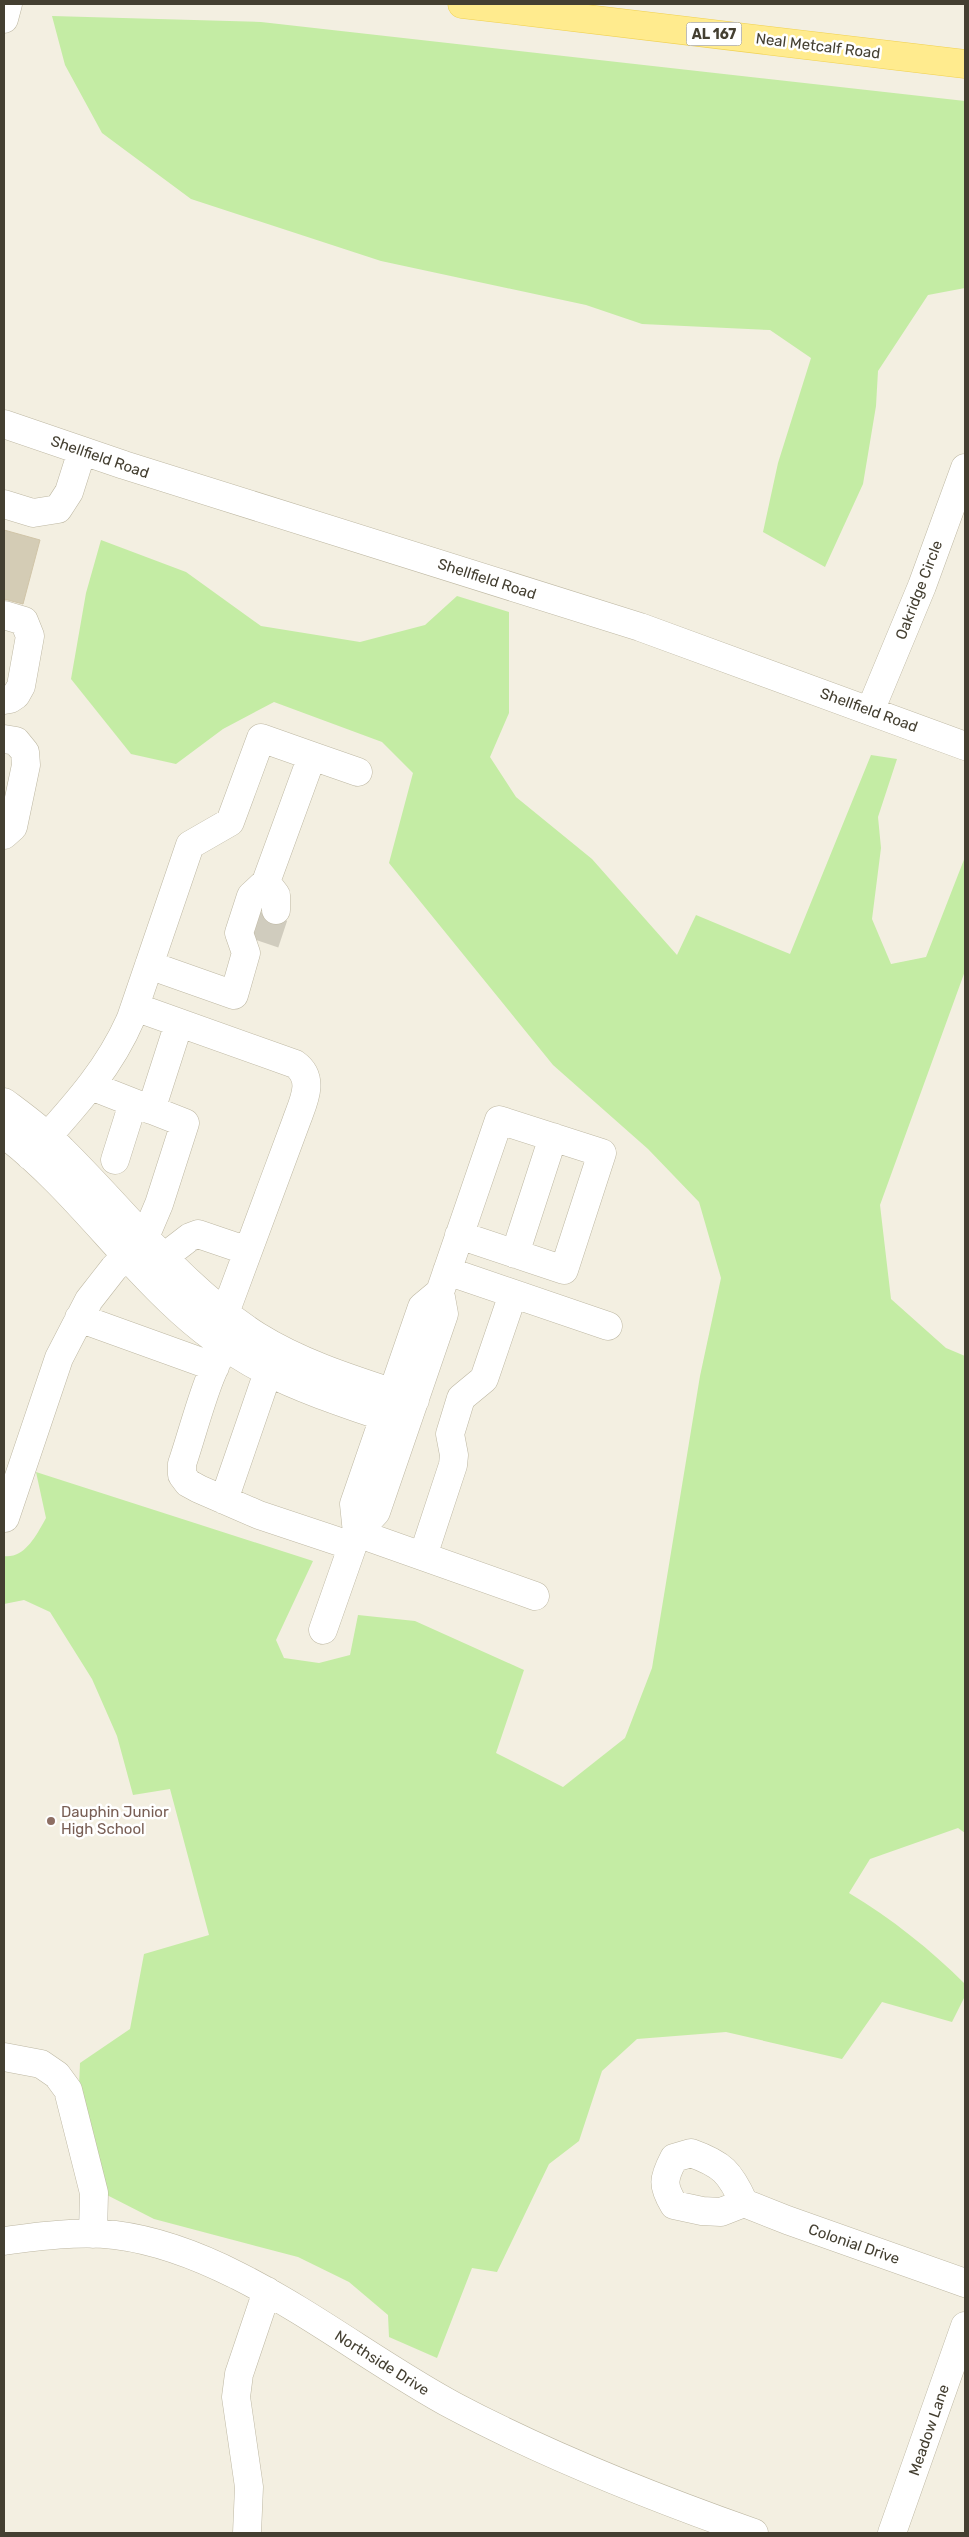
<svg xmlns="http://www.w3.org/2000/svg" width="969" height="2537" font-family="Rubik,sans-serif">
	<rect width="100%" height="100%" fill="#f3efe1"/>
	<path fill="#c4eca4" d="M52,16L261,22L965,101V288L928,295L878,371L876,406L863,484L825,567L763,532L778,463L811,358L770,330L642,324L586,305L381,261L191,199L102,133L65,65Z
		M101,540L186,572L261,626L360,642L425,625L457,596L509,612V713L490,757L516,797L592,859L677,955L696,915L790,954L871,755L897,759L878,817L881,848L872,919L891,964L926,957L965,857V971L880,1205L891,1299L946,1348L965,1356V1833L958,1828L870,1859L849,1893C891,1918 931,1950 965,1984V1996L952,2022L882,2002L842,2059L726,2032L637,2039L602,2071L579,2141L549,2164L497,2272L472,2268L437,2358L389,2337L388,2315L349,2282L298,2257L154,2219L103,2193L79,2086L80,2063L130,2029L144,1954L209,1935L170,1789L133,1795L117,1736L92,1679L50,1612L24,1600L4,1604V1556C25,1559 37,1534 46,1518L36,1472L313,1561L276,1640L284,1658L319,1663L350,1655L358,1615L415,1621L524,1670L496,1753L563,1787L625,1738L652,1668L700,1376L721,1278L699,1202L648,1149L553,1065L389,863L413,773L382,742L274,702L223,729L176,764L131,754L71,679L86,593Z"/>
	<path fill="#d4ccb5" stroke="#d1c5a8" d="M4,530L40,540L23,604L4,599Z"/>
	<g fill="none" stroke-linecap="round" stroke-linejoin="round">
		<path stroke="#d0ccbe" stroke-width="28" stroke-dasharray="28 14" stroke-linecap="butt" d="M265,943L276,910"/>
		<defs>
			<path id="minor" d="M4,19L8,4
				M4,424L124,465L640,627L965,746
				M4,504L33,513L58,509L69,492L82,451
				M4,615L24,621L30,636L21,686L16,695L10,699L4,700
				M870,711L922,586L965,468
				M4,739L16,741L25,752L26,765L13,827L4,835
				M312,756L358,772
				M266,882L276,895V910
				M135,1007L295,1064C316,1079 303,1102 296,1122L225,1313
				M4,1102C24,1117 45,1132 62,1150C126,1213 181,1287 257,1336C305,1366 361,1382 415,1400
				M151,1110L179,1023
				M4,1134C67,1182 113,1247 170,1301C198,1328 233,1354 268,1372C312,1394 360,1408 406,1425
				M30,1156C69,1112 108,1072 131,1018L190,845L230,822L261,738L312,756L266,882L251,896L239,933L246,953L234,995L149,965
				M115,1160L133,1103
				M515,1254L553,1137
				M164,1257L190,1237L198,1234L248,1251
				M447,1271L608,1326
				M79,1318L215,1367
				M235,1331C209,1364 196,1423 182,1464V1475L188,1483L199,1489L259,1515L352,1546
				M224,1500L268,1372L275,1357
				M5,1518L59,1358L89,1300L114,1268L145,1237L159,1204L185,1123L91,1086
				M357,1533L354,1504L422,1307L440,1292L499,1120L602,1153L564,1270L459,1235
				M357,1533L535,1596
				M423,1556L453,1465L454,1455L450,1434L461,1398L484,1379L513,1294
				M323,1630L357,1533L376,1512L444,1314L440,1292
				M4,2057L41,2064L57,2075L68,2090L94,2193L93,2234
				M691,2153C722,2164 730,2172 744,2203L721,2212L702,2211L674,2205C662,2185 663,2179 674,2158Z
				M744,2203L787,2220L965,2283
				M4,2241C40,2236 78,2231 115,2235C236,2250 349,2350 454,2406C550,2457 652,2497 754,2533
				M247,2533L249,2487L236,2397L239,2374L267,2291
				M892,2533L965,2326"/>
			<path id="major" d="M462,4L965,64"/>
		</defs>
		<use href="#minor" stroke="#beb8a3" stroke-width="29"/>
		<use href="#major" stroke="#f0d151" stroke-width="29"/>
		<use href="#minor" stroke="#fff" stroke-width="28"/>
		<use href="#major" stroke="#ffeb8e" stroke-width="28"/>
	</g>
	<circle fill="#8d6e63" stroke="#fff" stroke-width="2" cx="51" cy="1821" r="5"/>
	<g text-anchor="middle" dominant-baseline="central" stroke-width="5" stroke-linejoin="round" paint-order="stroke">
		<rect fill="#fff" stroke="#7c796f" stroke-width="1" x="686.5" y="22.5" width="55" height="23" rx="4"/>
		<g font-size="14" font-weight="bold" fill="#443f31">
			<text x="714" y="34">AL 167</text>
		</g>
		<g font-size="15" fill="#443f31" stroke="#fff">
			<text transform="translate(818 46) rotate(7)">Neal Metcalf Road</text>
			<text transform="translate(100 457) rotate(19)">Shellfield Road</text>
			<text transform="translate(487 579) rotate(18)">Shellfield Road</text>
			<text transform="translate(919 590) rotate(-69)">Oakridge Circle</text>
			<text transform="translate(869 710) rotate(20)">Shellfield Road</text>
			<text transform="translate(854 2244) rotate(19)">Colonial Drive</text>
			<text transform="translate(382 2363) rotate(32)">Northside Drive</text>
			<text transform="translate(929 2430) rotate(-71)">Meadow Lane</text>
		</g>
		<g font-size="15" fill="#785e54" stroke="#fff" text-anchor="start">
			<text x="61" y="1812">Dauphin Junior<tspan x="61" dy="17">High School</tspan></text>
		</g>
	</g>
	<rect width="969" height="2537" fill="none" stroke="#443f31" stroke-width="10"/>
</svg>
